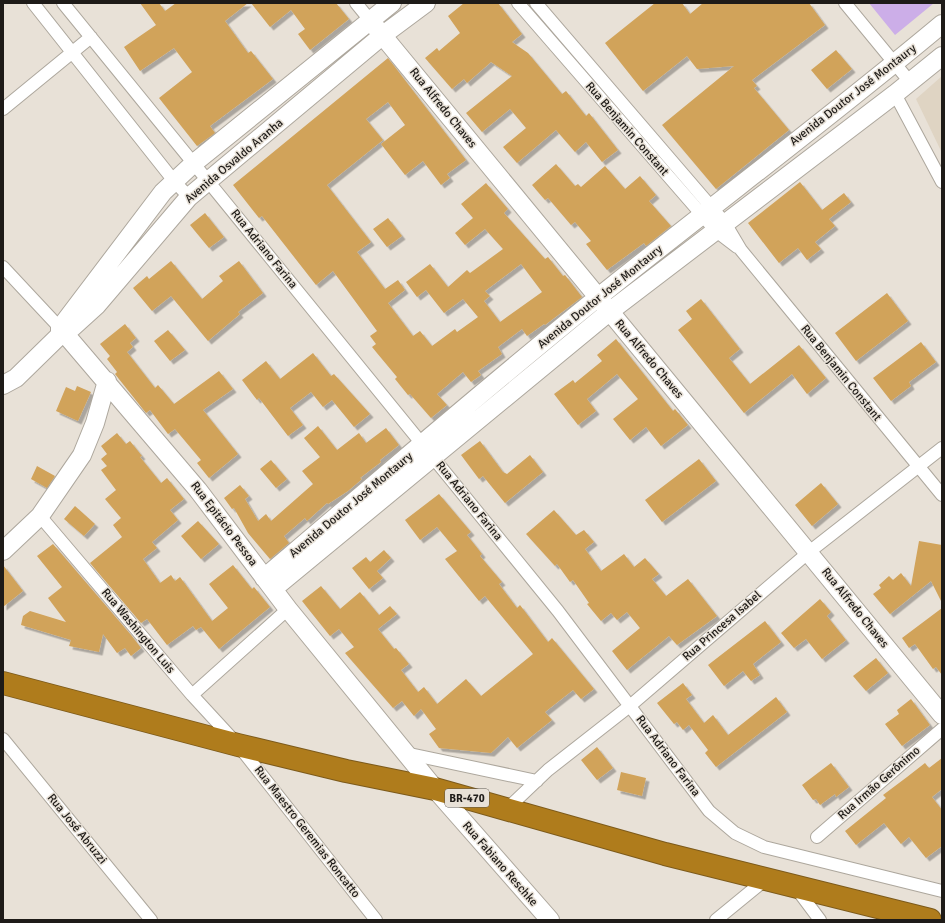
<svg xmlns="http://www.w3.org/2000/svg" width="945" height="923" font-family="Signika,sans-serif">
	<defs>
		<filter id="shadow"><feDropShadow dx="3.5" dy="3.5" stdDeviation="0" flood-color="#0004"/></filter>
	</defs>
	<rect width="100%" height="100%" fill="#e8e1d7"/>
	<path fill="#dfd4c3" d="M942,76V153L916,99Z"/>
	<path fill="#ccaee8" d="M869,3H934L895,35Z"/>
	<path fill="#d1a35a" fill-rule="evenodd" filter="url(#shadow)" d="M140,3H159L165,11L176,3H248L225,21L248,53L251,51L273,79L210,126L215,133L197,146L159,98L192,72L174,48L140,71L124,47L156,25Z
		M251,3H336L349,19L310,50L298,34L305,29L291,10L270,27Z
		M464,3H498L522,34L512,42L528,53L562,94L566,91L586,116L589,113L618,150L602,162L586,142L575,152L556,130L517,163L503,147L526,128L510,109L482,132L466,113L512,76L491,62L467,83L464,79L452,89L425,58L437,48L439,51L460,33L448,16Z
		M655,3H682L690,14L703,3H809L825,25L752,80L757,86L754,88L789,130L716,189L662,125L734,66L697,69L687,56L643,91L605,43Z
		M836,50L852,69L827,89L811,70Z
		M388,58L466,160L447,174L450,178L441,185L423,161L405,175L381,144L405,125L388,102L366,119L383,140L327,185L371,242L357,252L385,289L398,280L405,290L388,303L413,336L420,331L432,346L455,329L457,332L478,317L463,299L444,313L426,290L417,297L406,282L430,264L448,287L467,270L470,273L503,249L485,229L465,245L455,233L473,218L461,204L486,183L508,209L504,213L545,259L548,257L563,276L565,275L582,297L545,325L544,324L527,336L522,329L498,347L502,354L478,371L481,375L471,382L463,372L437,394L447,405L431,418L410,394L408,395L395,379L397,377L372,347L376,344L370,336L377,331L333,271L316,285L262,216L259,218L233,185ZM521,264L542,292L500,322L484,301L490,296L485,291Z
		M556,164L575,186L578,184L581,187L605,166L625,189L640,176L656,195L649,201L671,226L646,246L644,243L607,270L586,244L591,241L575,222L571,225L548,198L545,200L532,185Z
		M800,182L822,210L844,193L851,202L829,219L835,226L815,242L821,249L807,260L798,248L779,263L748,223Z
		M205,213L224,237L209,248L190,225Z
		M388,218L402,236L387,247L373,229Z
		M171,261L202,299L223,281L219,276L239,261L263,293L238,312L240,314L208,341L171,296L152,311L133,288L147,276L149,279Z
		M887,293L908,321L856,361L835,333Z
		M701,299L740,349L729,358L750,384L799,345L826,378L807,394L792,374L744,413L678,330L692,319L686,311Z
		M125,324L136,338L130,343L133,347L127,352L155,388L158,385L174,404L219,371L233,389L203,410L238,454L209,478L197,463L201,460L175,429L168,434L150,410L146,413L115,374L117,372L107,359L110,356L100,344Z
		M168,330L185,350L170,361L154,341Z
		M616,339L673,411L675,409L688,425L661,446L646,427L630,440L613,419L638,399L617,374L587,399L596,411L578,425L554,394L573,380L575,383L602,361L597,355Z
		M921,342L936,362L909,382L911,386L891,401L873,378Z
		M313,353L331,376L334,374L370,414L354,427L332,400L323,407L311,392L290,408L303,425L288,436L259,398L257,400L242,380L266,361L280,379Z
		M77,386L91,392L78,421L56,411L66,387L75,391Z
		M318,426L337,450L359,433L366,443L386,428L399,445L380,460L381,462L360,478L362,479L348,491L328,504L327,503L307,521L305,518L284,536L289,543L270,559L248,533L234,508L232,509L224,498L240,485L249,496L245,499L258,521L266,514L271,521L313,484L302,471L320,457L304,438Z
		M117,433L126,444L130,441L142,456L140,457L161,483L167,478L184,499L170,510L178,520L152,542L157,548L143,559L160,583L171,575L175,581L180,577L212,621L228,608L209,584L233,565L252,589L254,587L270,607L219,649L201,627L196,630L193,626L167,645L147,619L141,623L90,563L122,537L113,525L121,518L105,499L116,490L101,470L107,466L101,459L107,454L101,446Z
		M480,441L503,472L507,474L530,455L543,472L505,503L483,476L479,479L461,455Z
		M699,459L716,481L662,522L645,500Z
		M271,460L287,479L276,488L260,469Z
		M37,466L55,476L47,488L31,479Z
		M821,483L838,504L812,526L795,505Z
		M439,494L471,532L467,535L482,554L480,556L502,582L499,584L517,608L520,605L548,642L552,638L594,689L581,699L573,690L545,712L552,720L517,748L508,737L491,753L439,748L429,734L436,729L421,709L414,716L402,701L393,708L345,653L354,647L339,629L330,636L302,601L321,586L340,609L360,592L379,615L390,606L397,614L378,629L394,649L396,648L409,664L401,670L418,692L424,687L437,704L466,679L481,696L512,671L533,654L485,596L479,601L445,559L457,551L437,527L420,540L405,520Z
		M75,506L95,524L84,536L64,519Z
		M554,510L576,535L584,530L594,542L585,549L601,571L624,554L634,567L645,558L659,574L652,579L666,596L688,579L717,616L677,645L669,636L627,670L612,651L640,628L627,612L617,620L611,613L601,621L587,604L589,603L573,580L570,582L557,564L555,566L526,534Z
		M198,521L219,544L201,559L181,536Z
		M919,541L942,545V603L931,581L890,614L873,594L881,588L879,585L889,576L893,580L901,573L911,586Z
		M53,544L131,635L141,648L131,656L125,648L117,653L103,634L99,652L69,646L71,640L21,625L23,616L30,611L66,622L48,598L62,587L37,556Z
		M384,550L391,558L377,571L383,578L369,589L352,568L366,557L370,562Z
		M3,565L23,591L3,607Z
		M820,599L831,612L827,616L846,640L822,659L806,639L794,648L781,633Z
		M942,608V675L936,667L933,669L915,644L909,648L902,638Z
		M765,621L781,642L753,664L760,675L751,681L743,671L724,686L708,665Z
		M876,658L888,673L866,691L853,676Z
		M683,683L692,695L686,699L704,723L713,715L728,735L776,697L787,712L716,767L705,753L708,750L689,725L683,730L677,722L674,724L657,703Z
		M911,699L930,725L902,746L885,724L899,714L897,710Z
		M597,747L613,768L597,780L581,760Z
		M942,758V789L932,797L942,810V846L926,858L909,837L901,844L884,823L856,845L845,831L886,798L883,795L907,777L925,763L929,768Z
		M831,763L849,787L836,797L835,794L820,805L816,799L813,800L802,785Z
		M621,772L646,778L642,796L617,790Z"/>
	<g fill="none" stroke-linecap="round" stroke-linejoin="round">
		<defs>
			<path id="street" d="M33,3L174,181L189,197
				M63,3L558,611L709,811L735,833L764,847L942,891
				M356,3L369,19
				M518,3L716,231L737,247
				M536,3L725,223L741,250L942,495
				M845,3L910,82
				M895,94L942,182
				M3,109L91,37
				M3,267L60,328
				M40,516L192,695L238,745L376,920
				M192,695L288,609
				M3,739L151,920
				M405,753L537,781
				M507,809L548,770L631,705L809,552L942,448
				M817,837L942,729
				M796,888L820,920
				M716,920L766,879"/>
			<path id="secondary" d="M369,19L942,715
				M60,328L198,490L288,609L435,789L550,920
				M60,332V328L163,192L194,163L392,3
				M3,385L16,378L59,336L65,334L97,305L189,197L383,35L426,3
				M3,551L40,516L82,455L95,423L107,381
				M264,578C376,483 487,387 601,295C714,204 831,117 942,24
				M273,589L609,312L895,94L942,56"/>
			<path id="highway" d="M3,683L238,745L346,771L435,789L665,854L930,920"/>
		</defs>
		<use href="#street" stroke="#ada79d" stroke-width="14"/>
		<use href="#secondary" stroke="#ada79d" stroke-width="20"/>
		<use href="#highway" stroke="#7c5a1b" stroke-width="24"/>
		<use href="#street" stroke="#fff" stroke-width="12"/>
		<use href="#secondary" stroke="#fff" stroke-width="18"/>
		<use href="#highway" stroke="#af7c1c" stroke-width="22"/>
	</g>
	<g text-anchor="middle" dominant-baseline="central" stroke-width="3" stroke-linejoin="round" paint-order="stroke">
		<rect fill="#e8e1d7" stroke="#5b5651" stroke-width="1" x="445" y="789" width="44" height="18" rx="3"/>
		<g font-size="11" font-weight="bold" fill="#1e1b18">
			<text x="467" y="798">BR-470</text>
		</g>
		<g font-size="12" fill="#1e1b18" stroke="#e8e1d7">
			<text transform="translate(853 95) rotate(-38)">Avenida Doutor José Montaury</text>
			<text transform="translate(443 108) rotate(51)">Rua Alfredo Chaves</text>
			<text transform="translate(627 129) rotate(49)">Rua Benjamin Constant</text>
			<text transform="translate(234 161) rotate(-40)">Avenida Osvaldo Aranha</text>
			<text transform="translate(264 249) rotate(51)">Rua Adriano Farina</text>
			<text transform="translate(600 297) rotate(-39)">Avenida Doutor José Montaury</text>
			<text transform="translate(649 359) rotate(50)">Rua Alfredo Chaves</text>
			<text transform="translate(841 373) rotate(51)">Rua Benjamin Constant</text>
			<text transform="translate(469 501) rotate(51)">Rua Adriano Farina</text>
			<text transform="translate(351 505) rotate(-40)">Avenida Doutor José Montaury</text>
			<text transform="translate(224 524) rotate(53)">Rua Epitácio Pessoa</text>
			<text transform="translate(855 608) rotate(51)">Rua Alfredo Chaves</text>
			<text transform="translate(722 626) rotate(-41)">Rua Princesa Isabel</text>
			<text transform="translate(138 631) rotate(50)">Rua Washington Luis</text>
			<text transform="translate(668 756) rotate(53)">Rua Adriano Farina</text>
			<text transform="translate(879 783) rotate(-41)">Rua Irmão Gerônimo</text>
			<text transform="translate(77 829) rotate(51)">Rua José Abruzzi</text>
			<text transform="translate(307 832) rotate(52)">Rua Maestro Geremias Roncatto</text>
			<text transform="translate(500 864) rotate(49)">Rua Fabiano Reschke</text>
		</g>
	</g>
	<rect width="945" height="923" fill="none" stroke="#1e1b18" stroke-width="8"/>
</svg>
